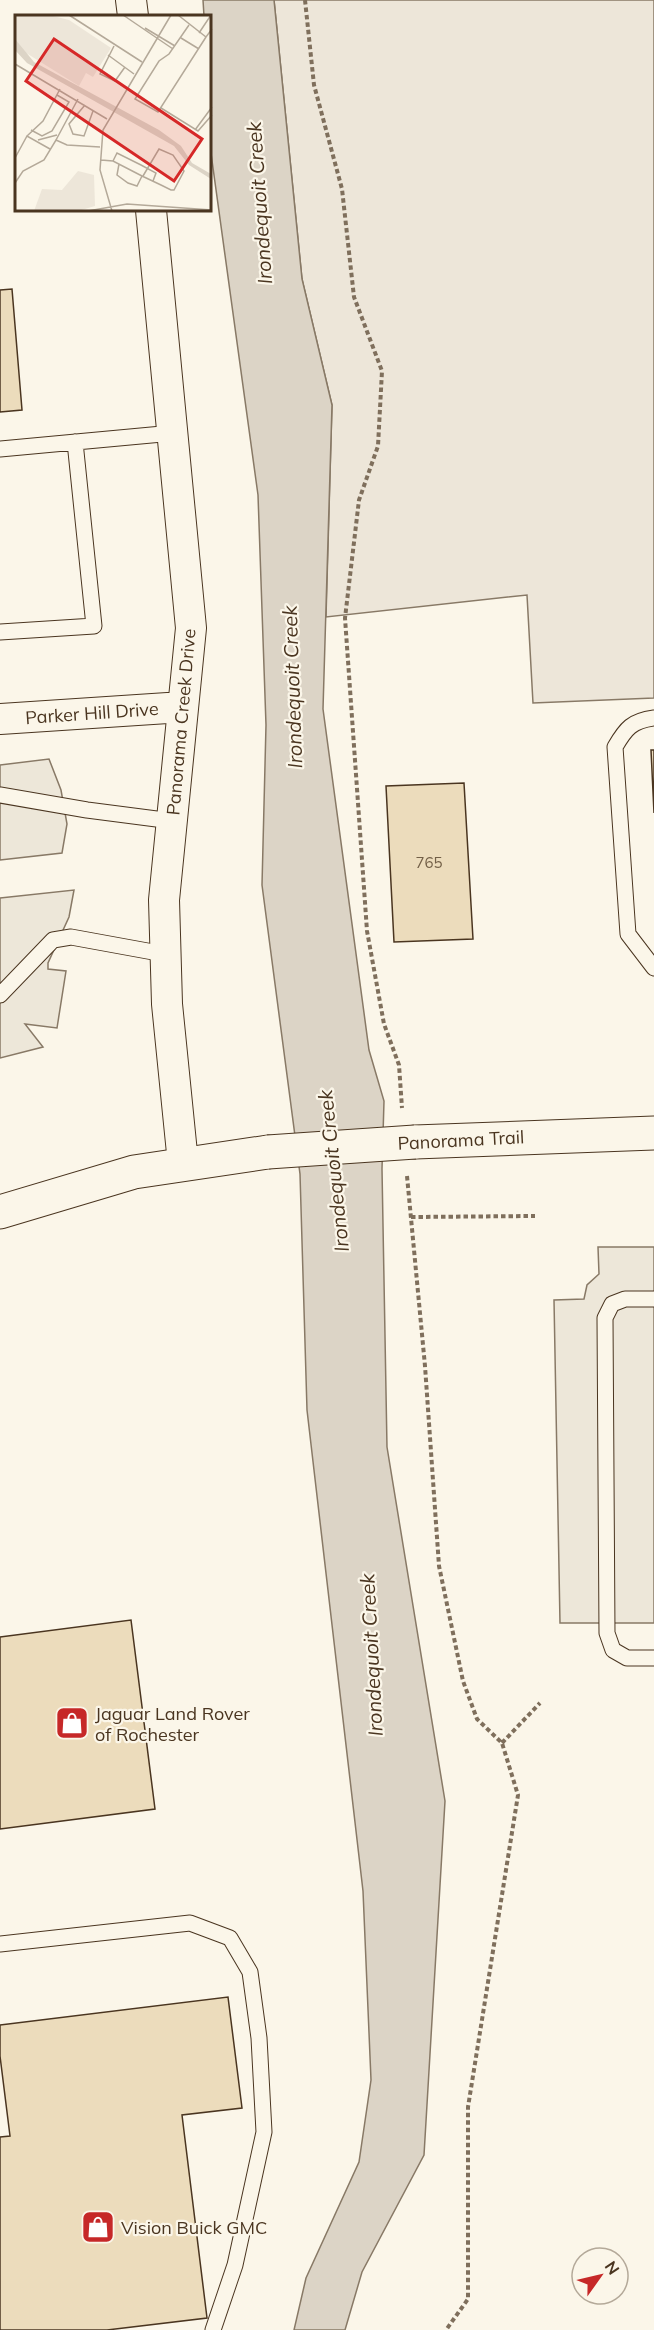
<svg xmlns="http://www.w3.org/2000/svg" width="654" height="2330" font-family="Mulish,sans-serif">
	<rect width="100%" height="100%" fill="#fbf6e9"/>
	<path fill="#ede6d9" stroke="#887966" stroke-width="1.5" d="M274,0H654V698L533,703L527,595L326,617L332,405L302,279Z"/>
	<path fill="#ede7d9" stroke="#887966" stroke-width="1.5" d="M49,759L61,790L67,824L62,853L0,860V765Z
		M74,890L69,917L48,963V969L66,971L57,1028L25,1024L43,1047L0,1058V898Z
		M598,1247H654V1623H560L554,1300L584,1299L587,1285L599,1274Z"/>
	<path fill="#dcd4c6" stroke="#887966" stroke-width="1.5" d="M203,0H274L302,279L332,405L323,709L369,1050L384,1101L382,1169L387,1447L445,1801L424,2155L362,2272L345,2330H294L306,2278L359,2162L371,2080L363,1891L307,1410L300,1174L262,885L266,725L258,495L210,146V16H204Z"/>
	<path fill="#ecdcbc" stroke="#4a3520" stroke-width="1.5" d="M12,289L22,410L0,412V290Z
		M651,750H654V813Z
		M464,783L473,939L394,942L386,786Z
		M131,1620L155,1809L0,1829V1637Z
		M228,1997L242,2108L182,2115L207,2318L107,2330H0V2137L10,2136L0,2056V2025Z"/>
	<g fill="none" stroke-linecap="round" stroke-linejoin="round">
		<defs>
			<path id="service" d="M0,449L173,433
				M0,632L94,626L75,442
				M654,718C632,721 626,728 615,747L628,934L654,968
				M0,795L87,810L172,821
				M0,995L53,940L71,937L164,954
				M654,1299H625L612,1304L605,1318L607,1633L613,1650L627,1658H654
				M0,1944L190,1923L230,1938L250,1972L259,2038L264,2132L235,2265L213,2330"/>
			<path id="minor" d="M131,0L133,16
				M151,210L191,628L164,900L167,1004L183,1163
				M0,719L183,707"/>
			<path id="secondary" d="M415,1142L654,1133
				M0,1212L134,1172L268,1152"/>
		</defs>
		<use href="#service" stroke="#4a3520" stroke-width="17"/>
		<use href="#minor" stroke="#4a3520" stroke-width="32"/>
		<use href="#secondary" stroke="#4a3520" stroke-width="35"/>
		<path stroke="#7f6f5c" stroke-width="4" stroke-dasharray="4.5 3" stroke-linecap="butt" d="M305,0L314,85L342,189L354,297L382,371L378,446L359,500L345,618L367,931L384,1024L399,1065L402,1108
			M407,1176L425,1366L439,1566L463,1681L477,1719L502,1743L518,1795L468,2107V2299L446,2330
			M411,1217L535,1216
			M502,1743L540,1703"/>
		<use href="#service" stroke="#fbf6e9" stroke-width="15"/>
		<use href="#minor" stroke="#fbf6e9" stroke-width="30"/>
		<use href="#secondary" stroke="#fbf6e9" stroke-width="33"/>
		<defs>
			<path id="secondary-bridge" d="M268,1152L415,1142"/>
		</defs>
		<use href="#secondary-bridge" stroke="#4a3520" stroke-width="35" stroke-linecap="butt"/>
		<use href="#secondary-bridge" stroke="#fbf6e9" stroke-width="33"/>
	</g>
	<defs>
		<symbol id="shop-square" viewBox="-11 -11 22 22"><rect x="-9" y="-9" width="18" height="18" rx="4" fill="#c62828" stroke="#fbf6e9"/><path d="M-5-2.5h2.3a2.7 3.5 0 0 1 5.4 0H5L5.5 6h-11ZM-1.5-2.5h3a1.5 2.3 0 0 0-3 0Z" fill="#fff"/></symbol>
	</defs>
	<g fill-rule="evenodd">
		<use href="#shop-square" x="53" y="1704" width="38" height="38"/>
		<use href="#shop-square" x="79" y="2208" width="38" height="38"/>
	</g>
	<g text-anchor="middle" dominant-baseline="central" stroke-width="4.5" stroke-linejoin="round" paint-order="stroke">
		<g font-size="15" fill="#725f47">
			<text x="429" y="862">765</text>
		</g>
		<g font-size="18" fill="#4a3520" stroke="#fbf6e9">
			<text transform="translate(92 713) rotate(-4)">Parker Hill Drive</text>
			<text transform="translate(181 722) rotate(-85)">Panorama Creek Drive</text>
			<text transform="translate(461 1140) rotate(-3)">Panorama Trail</text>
		</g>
		<g font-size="18" fill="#4a3520" stroke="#fbf6e9" text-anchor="start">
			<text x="95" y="1713">Jaguar Land Rover<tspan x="95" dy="21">of Rochester</tspan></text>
			<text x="121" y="2227">Vision Buick GMC</text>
		</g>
		<g font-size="20" font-style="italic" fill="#4a3520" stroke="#fbf6e9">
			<text transform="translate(259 203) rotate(-94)">Irondequoit Creek</text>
			<text transform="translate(292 687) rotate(-92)">Irondequoit Creek</text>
			<text transform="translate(333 1171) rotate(-96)">Irondequoit Creek</text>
			<text transform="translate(371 1655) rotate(-93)">Irondequoit Creek</text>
		</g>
	</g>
	<g transform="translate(15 15)">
		<rect width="196" height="196" fill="#fbf6e9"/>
		<path d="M0,0H34L54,5L96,33L78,62L71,58L64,71L8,36L0,24ZM63,156L79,160L80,191L63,196H19L27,174L47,175Z" fill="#ede6d9"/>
		<path d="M0,24L19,47L144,115L166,131L177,148L196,159V164L174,150L159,131L12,48L0,35Z" fill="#dcd4c6"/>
		<path fill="none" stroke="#b4a999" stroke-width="1.5" d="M54,0L127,47M108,0L158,34M163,0L191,22L197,14M174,10L154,39L144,46L120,84L143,97L191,22M130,13L160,31M184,18L196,0M166,23L184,34M99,31L85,59L100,66L110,52M93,40L119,59M0,49L92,104M70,90L54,109L58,119L69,121L78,96M146,93L183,116L197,100M16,115L27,121L37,116L54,87L42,80M180,115L197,92M12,121L28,106L45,74M23,125L42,120M41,125L63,84M0,143L12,121L35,134M86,145L98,146L127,161L146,170L156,175H159L169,156L158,140L144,134L128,161M98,146L102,138L126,150L141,158L138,166M104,149L102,160L113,168L122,171L127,161M0,168L8,156L29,145L41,125L52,130L85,132M73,196L112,189L197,195M97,196L85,155L88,115L156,0"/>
		<path fill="#d62828" fill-opacity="0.15" stroke="#d62828" stroke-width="3" d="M39,24L187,124L159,166L11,66Z"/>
		<rect width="196" height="196" fill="none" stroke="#4a3520" stroke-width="3"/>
	</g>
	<g transform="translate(600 2276) rotate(56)"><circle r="28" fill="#fbf6e9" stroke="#b4a999" stroke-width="1.5"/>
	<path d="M0-4.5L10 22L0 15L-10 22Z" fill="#c62828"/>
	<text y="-9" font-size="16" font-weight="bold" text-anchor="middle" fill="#4a3520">N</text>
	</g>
</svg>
